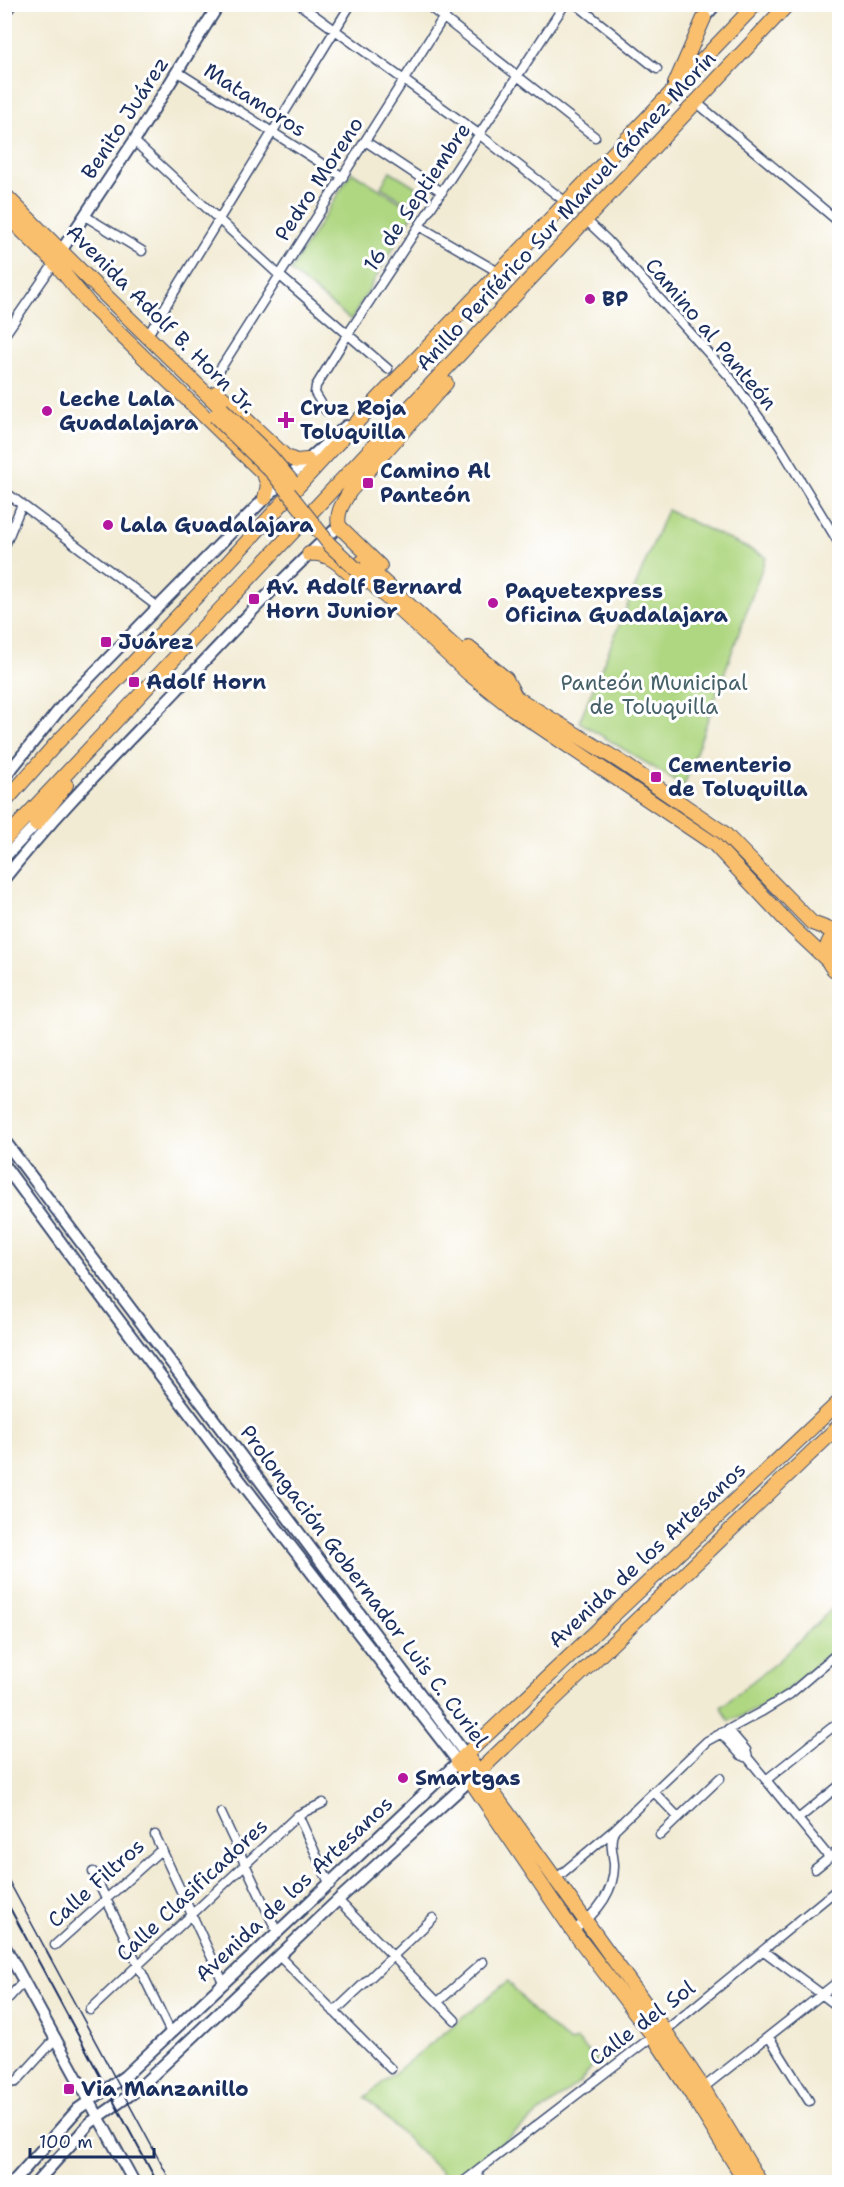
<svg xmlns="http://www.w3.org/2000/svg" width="844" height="2187" font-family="'Shantell Sans',sans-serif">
	<rect width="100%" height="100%" fill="#fff"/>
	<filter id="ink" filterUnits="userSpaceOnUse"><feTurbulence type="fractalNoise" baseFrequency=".0167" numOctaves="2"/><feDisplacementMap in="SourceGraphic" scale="12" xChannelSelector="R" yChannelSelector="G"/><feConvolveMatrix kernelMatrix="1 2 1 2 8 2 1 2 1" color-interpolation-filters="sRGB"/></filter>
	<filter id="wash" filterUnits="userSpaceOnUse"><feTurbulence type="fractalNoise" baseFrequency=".008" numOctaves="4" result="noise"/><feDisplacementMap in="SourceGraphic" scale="24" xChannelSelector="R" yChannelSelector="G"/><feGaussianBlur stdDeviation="1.35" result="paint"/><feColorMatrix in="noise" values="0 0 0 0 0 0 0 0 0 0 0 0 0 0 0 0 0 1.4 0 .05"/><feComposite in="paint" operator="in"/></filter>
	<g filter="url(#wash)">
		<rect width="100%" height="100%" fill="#f2ebd4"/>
		<path fill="#afd781" stroke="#658370" stroke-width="1.5" d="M390,171L418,188L408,204L381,187Z
			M352,172L415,211L351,320L290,271Z
			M667,510L766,557L684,786L579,722Z
			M839,1602V1644C804,1676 775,1705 729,1721L721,1707L779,1660Z
			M508,1981L534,2012L570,2043L577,2040L597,2060L580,2082L451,2182L365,2097Z"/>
	</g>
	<g filter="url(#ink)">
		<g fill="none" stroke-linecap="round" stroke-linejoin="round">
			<defs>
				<path id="minor" d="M299,4L480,135L567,203
					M426,4L595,137
					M576,4L657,69
					M4,15L13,4
					M178,72L343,177
					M696,102L840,223
					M134,141L279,275L388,369
					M365,141L442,192
					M85,216L142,251
					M586,220L607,240L729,376L779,445L840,545
					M419,226L500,273
					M151,330L351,4
					M4,336L55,262
					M217,374L452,4
					M326,411L315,393L316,386L348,334L565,4
					M4,491L158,607
					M4,548L22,504
					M728,1729L746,1750L748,1758
					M721,1733L741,1755L748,1758L829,1857
					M766,1780L840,1721
					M654,1792L678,1817
					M221,1813L278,1934
					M298,1815L330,1885
					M798,1819L840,1785
					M155,1835L224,1984
					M660,1835L720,1778
					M815,1869L840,1849
					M93,1872L171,2033
					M553,1881L615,1829L707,1741L761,1712L790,1694L840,1651
					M338,1900L455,2020
					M573,1931C595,1915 615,1893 614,1864C613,1852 609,1842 614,1831
					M55,1945L162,1849
					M764,1951L840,2008
					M279,1956L391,2069
					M438,2002L483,1962
					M4,2003L24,1981
					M90,2010L298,1815L323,1803
					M334,2012L433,1918
					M769,2037L809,2101
					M4,2072L10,2083L16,2082L56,2038
					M703,2088L840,1980
					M476,2172L483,2182
					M463,2182L653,2036L665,2031L840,1887"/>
				<path id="tertiary" d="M704,18L716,4
					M61,251L134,141L219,4
					M4,778L63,705L158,607L265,498L346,426
					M4,858L40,820
					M4,879C57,812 117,753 176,691C229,635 281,579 339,526
					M4,1140L466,1755
					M4,1165L85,1275L222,1457L458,1762L125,2076L78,2109L13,2182
					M4,1945L134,2182
					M37,2182L90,2123L137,2090L338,1900L470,1780"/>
				<path id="primary" d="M4,194L105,295L222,409
					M4,213L63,271
					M56,264L89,304L264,474L268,485L265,498
					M217,392L285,456L296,461L307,460
					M339,526L380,566
					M309,554C330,551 344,569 358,582
					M362,562L493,682L517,698L621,762L724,833L812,923L836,932
					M356,569L468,673L512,708L714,844L794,929L827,960
					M469,648L506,679L514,694
					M840,930C822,941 822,964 840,974
					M466,1755L665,2031L703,2088L760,2182
					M472,1778L840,1425
					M746,2182L692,2095L653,2036L573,1931L458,1762L840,1401"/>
				<path id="trunk" d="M675,84L704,18
					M339,526C336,512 343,503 350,491L446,383
					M4,803L54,746L212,580L379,398L756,4
					M36,824L66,785
					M4,840L788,4"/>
			</defs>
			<use href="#minor" stroke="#3b4b70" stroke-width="11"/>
			<use href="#tertiary" stroke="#3b4b70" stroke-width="14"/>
			<use href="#primary" stroke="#3b4b70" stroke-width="16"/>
			<use href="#trunk" stroke="#3b4b70" stroke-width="16"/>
			<use href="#minor" stroke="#fff" stroke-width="8"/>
			<use href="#tertiary" stroke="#fff" stroke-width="10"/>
			<use href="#primary" stroke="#f9bf6d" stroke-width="14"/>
			<use href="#trunk" stroke="#f9bf6d" stroke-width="14"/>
			<path stroke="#1b2f5e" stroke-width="1.5" d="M4,1872L171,2182"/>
			<path stroke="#1b2f5e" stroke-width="2" d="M4,1897L157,2182"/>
			<defs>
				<path id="primary-bridge" d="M222,409L270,456L292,482
					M215,416L273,473L330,545L356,569"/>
			</defs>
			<use href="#primary-bridge" stroke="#3b4b70" stroke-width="16" stroke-linecap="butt"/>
			<use href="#primary-bridge" stroke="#f9bf6d" stroke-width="14"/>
		</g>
	</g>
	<g fill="#b5179e" stroke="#fff" stroke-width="2">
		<circle cx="590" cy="299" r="6"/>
		<circle cx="47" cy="411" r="6"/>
		<path d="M283 411h6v6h6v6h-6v6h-6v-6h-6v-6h6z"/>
		<rect x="362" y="477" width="12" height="12" rx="3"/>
		<circle cx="108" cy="525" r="6"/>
		<rect x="248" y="593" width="12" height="12" rx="3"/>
		<circle cx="493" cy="603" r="6"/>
		<rect x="100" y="636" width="12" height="12" rx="3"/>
		<rect x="128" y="676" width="12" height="12" rx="3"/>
		<rect x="650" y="771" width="12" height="12" rx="3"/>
		<circle cx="403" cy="1778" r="6"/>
		<rect x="63" y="2083" width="12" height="12" rx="3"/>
	</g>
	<g text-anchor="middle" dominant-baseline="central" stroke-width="6" stroke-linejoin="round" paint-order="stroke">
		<g font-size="21" fill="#1b2f5e" stroke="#fff">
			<text transform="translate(255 100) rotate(33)">Matamoros</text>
			<text transform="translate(125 118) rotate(-57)">Benito Juárez</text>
			<text transform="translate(319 179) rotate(-57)">Pedro Moreno</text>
			<text transform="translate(417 197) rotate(-56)">16 de Septiembre</text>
			<text transform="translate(566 211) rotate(-47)">Anillo Periférico Sur Manuel Gómez Morín</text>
			<text transform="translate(161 319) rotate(45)">Avenida Adolf B. Horn Jr.</text>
			<text transform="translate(711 334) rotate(50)">Camino al Panteón</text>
			<text transform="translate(647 1555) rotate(-43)">Avenida de los Artesanos</text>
			<text transform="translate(364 1586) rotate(53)">Prolongación Gobernador Luis C. Curiel</text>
			<text transform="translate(96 1883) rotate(-42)">Calle Filtros</text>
			<text transform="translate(294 1889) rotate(-43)">Avenida de los Artesanos</text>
			<text transform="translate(192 1890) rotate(-43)">Calle Clasificadores</text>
			<text transform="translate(642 2023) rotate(-37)">Calle del Sol</text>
		</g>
		<g font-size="21" font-weight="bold" fill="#1b2f5e" stroke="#fff" text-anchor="start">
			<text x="602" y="299">BP</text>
			<text x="59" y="399">Leche Lala<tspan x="59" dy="24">Guadalajara</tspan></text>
			<text x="300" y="408">Cruz Roja<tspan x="300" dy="24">Toluquilla</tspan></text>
			<text x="380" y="471">Camino Al<tspan x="380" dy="24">Panteón</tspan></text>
			<text x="120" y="525">Lala Guadalajara</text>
			<text x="266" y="587">Av. Adolf Bernard<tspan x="266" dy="24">Horn Junior</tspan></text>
			<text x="505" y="591">Paquetexpress<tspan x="505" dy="24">Oficina Guadalajara</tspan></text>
			<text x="118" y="642">Juárez</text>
			<text x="146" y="682">Adolf Horn</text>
			<text x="668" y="765">Cementerio<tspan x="668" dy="24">de Toluquilla</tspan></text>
			<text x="415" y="1778">Smartgas</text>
			<text x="81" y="2089">Via Manzanillo</text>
		</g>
		<g font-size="21" fill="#476168" stroke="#fff">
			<text x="654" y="683">Panteón Municipal<tspan x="654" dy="24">de Toluquilla</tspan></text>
		</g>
	</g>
	<rect width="844" height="2187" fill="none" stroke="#fff" stroke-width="24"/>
	<path d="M30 2148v9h124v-9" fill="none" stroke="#1b2f5e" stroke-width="3"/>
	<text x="39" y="2148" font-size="18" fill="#1b2f5e" stroke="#ffffff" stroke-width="4.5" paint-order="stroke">100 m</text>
</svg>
